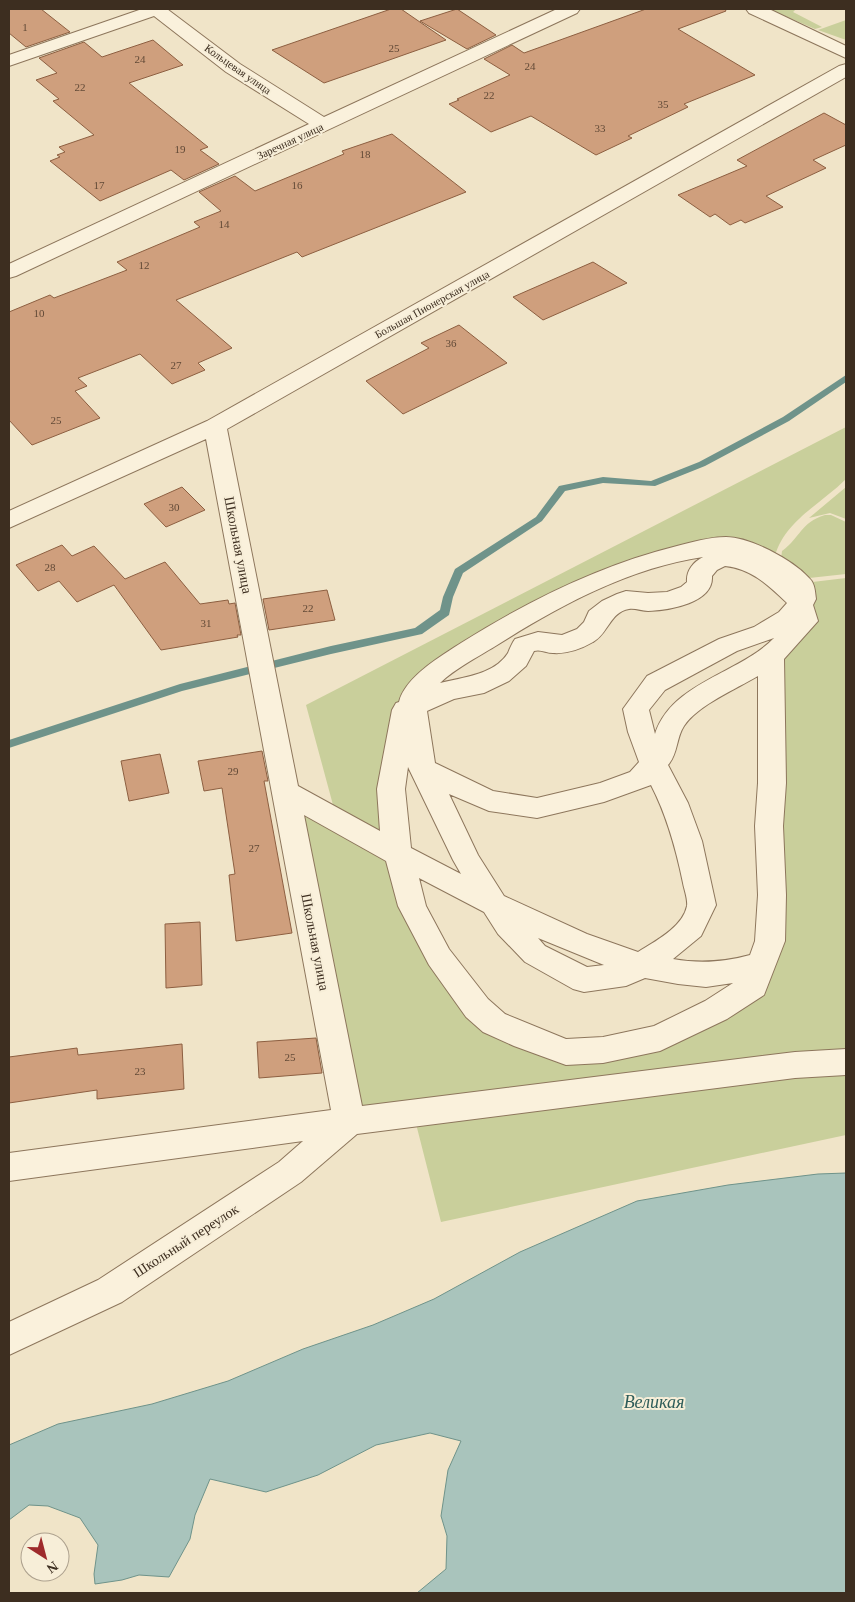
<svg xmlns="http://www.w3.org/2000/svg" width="855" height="1602" font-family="Georgia,serif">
	<rect width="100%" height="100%" fill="#f0e4c8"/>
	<path fill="#c9cf9b" d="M769,9H796L793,12L822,27L815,29Z
		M846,20V40L818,30Z
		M846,427V479C820,505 782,522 774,560L746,547L600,579L413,694L395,849L336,816L306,705Z
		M846,487V519L830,513L809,518Z
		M825,515H831L846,522V574L800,579L781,559L782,551C801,537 800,523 825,515Z
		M846,578V1058L793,1062L351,1116L291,798L396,856L473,1010L606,1053L757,988L775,659L804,583Z
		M846,1066V1135L441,1222L414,1116L799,1069Z"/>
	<path fill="#a9c4bc" stroke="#6f938a" d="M846,1173V1593H417L446,1569L447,1536L441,1516L448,1470L461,1441L430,1433L376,1445L318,1475L266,1492L210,1479L195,1515L190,1539L169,1577L139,1575L122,1580L95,1584L94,1574L98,1545L80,1518L48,1506L29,1505L9,1520V1445L58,1424L152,1404L228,1381L303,1349L373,1325L434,1299L520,1252L637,1201L728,1185L818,1174Z"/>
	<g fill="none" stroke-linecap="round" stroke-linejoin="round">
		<path fill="#6f938a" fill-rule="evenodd" d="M846,375V382L789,421L705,466L655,486L603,483L565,491L542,521L463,573L453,597L449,615L422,634L331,654L182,691L9,748V740L180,684L331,646L415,628L440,610L443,597L455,569L536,517L559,486L603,477L651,481L699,462L783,417Z"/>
	</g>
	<path fill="#cf9f7d" stroke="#8d5f41" d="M9,9H41L70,32L26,47L9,33Z
		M391,9H401L446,40L324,83L272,50Z
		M457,9L496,35L467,49L420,21Z
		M646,9H725L726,11L678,29L755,75L684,104L688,107L628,136L632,138L596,155L531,116L491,132L449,104L459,100L457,99L510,75L484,59L512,45L524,53Z
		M153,40L183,65L129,83L208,147L200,150L219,164L184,180L171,170L100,201L50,161L60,157L57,155L65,152L59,147L94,135L53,101L59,99L36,80L57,73L39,58L84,42L102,57Z
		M824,113L846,125V145L813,160L826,168L766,196L783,207L745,223L741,220L730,225L715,214L710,217L678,195L747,166L737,160Z
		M392,134L466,192L302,257L297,252L176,300L232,348L198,363L205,370L172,384L140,354L78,378L87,386L75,391L100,418L32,445L9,420V312L50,295L54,298L127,270L117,262L200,227L194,222L221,211L199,192L235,176L255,191L344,154L342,151Z
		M593,262L627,283L543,320L513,297Z
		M459,325L507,363L403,414L366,381L429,348L421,343Z
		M182,487L205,510L166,527L144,504Z
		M62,545L72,556L94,546L125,579L165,562L200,604L228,600L229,604L235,603L241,635H237L238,637L161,650L114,585L77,602L59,581L38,591L16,565Z
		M327,590L335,620L269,630L263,599Z
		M262,751L268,781H264L292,933L236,941L229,875L235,874L222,788L204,791L198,761Z
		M160,754L169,793L129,801L121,761Z
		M200,922L202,985L166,988L165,924Z
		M316,1038L322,1073L259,1078L257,1042Z
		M182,1044L184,1089L97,1099V1090L9,1103V1057L77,1048L78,1055Z"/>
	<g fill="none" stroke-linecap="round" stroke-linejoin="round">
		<defs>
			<path id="minor" d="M142,9H167L240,64L324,117L557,9H580L577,13L16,276L9,278V264L309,124L226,72L154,16L9,66V55Z
				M746,9H769L846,46V58L749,13Z
				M846,64V77L227,429L298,786L380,831L377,789L392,710L396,703L399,702C405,677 441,656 461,643C528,601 600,565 677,546C692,542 710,537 726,537C750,537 793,560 809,578C815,583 815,592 816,599L813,605L818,621L784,659L786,783L783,826L786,895L785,941L764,995L727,1019L660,1051L603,1063L566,1065L514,1046L483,1032L466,1017L429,965L398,906L386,861L304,815L362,1106L795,1052L846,1049V1075L795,1078L357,1134L301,1182L122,1302L9,1355V1322L98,1280L279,1162L303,1141L9,1181V1153L331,1110L206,439L9,528V511L207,421L839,66ZM703,557C693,562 686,571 687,582L681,587L667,592L648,593L626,591L617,594L602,601L589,611L584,622L577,629L562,635L538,632L515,639C512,643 510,648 508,653C494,675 463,677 440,683C456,668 476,658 494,647C557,607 628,568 703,557ZM725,566C752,569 768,585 787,603L779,612L754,627L719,639L647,676L623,709L628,732L639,762L630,772L600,783L537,798L493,791L435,763L427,711L454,699L484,693L509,681L526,666L534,651C541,649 546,653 553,653C567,654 581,649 593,642C608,634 610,612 629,609C635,608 642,611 648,611C670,610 714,603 712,576L717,570ZM774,638C739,674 672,682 655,734L649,710L665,690L737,651ZM758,676V783L755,826L758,895L755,941L750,955C724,962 701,964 673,959L701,936L716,905L702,841L688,803L668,765C678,754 676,738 684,726C698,705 736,689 758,676ZM408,767L453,860L461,874L411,848L405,789ZM651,785C667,816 676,849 683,883C684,889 688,899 687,906C683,927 654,942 638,952L587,934L504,896L478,855L449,794L489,811L537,818L604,802ZM419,878L484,912L498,934L525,962L573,989L584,992L626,986L645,978L678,984L706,987L733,983L705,1001L654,1026L603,1037L566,1039L505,1014L488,999L449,949L426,906ZM538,938L604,965L587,967L545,946Z"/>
		</defs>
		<use href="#minor" stroke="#8d765c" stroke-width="2"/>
		<use href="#minor" fill="#faf1dc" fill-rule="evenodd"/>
	</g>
	<g text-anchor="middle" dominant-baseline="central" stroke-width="4" stroke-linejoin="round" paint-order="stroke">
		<g font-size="11" fill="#624a37">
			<text x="25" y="27">1</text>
			<text x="394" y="48">25</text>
			<text x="140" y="59">24</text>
			<text x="530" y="66">24</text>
			<text x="80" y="87">22</text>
			<text x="489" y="95">22</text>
			<text x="663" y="104">35</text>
			<text x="600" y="128">33</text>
			<text x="180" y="149">19</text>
			<text x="365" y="154">18</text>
			<text x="99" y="185">17</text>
			<text x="297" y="185">16</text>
			<text x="224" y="224">14</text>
			<text x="144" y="265">12</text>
			<text x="39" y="313">10</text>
			<text x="451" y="343">36</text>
			<text x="176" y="365">27</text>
			<text x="56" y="420">25</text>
			<text x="174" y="507">30</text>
			<text x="50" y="567">28</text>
			<text x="308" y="608">22</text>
			<text x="206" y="623">31</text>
			<text x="233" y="771">29</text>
			<text x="254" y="848">27</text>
			<text x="290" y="1057">25</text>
			<text x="140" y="1071">23</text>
		</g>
		<g font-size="11" fill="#3d2e20" stroke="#f7eed8">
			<text transform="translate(238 69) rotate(35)">Кольцевая улица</text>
			<text transform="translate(290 141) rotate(-25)">Заречная улица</text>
			<text transform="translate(432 304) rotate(-29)">Большая Пионерская улица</text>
		</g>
		<g font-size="14" fill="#3d2e20" stroke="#f7eed8">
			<text transform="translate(238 545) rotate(79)">Школьная улица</text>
			<text transform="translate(315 942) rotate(79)">Школьная улица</text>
			<text transform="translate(186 1241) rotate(-33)">Школьный переулок</text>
		</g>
		<g font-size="18" font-style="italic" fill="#2f5d5a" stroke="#f7eed8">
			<text x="654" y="1402">Великая</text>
		</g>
	</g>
	<rect width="855" height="1602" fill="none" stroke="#3d2e20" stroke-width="20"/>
	<g transform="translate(45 1557) rotate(144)"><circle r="24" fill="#f7eed8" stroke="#ada18e"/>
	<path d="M0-4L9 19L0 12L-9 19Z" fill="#9e2a2b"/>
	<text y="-8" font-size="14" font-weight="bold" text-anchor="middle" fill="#3d2e20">N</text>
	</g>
</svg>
